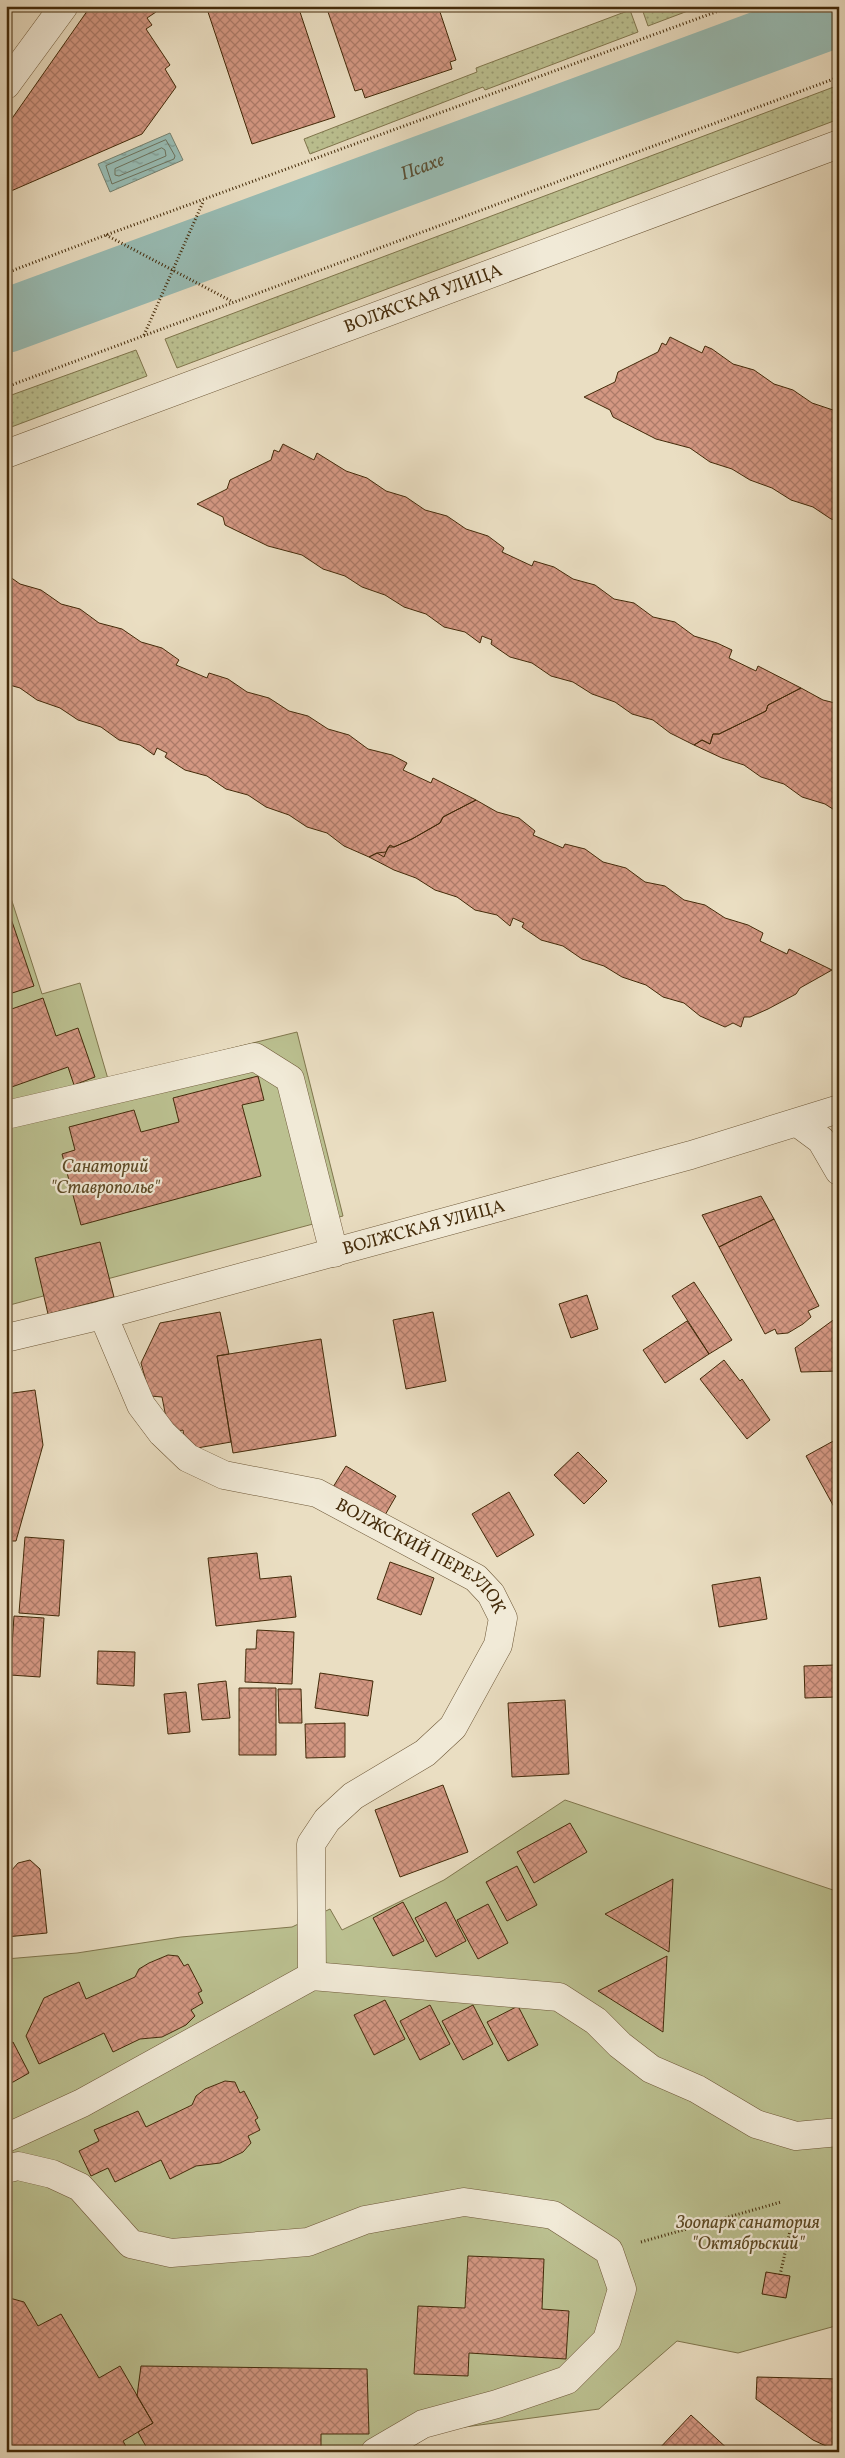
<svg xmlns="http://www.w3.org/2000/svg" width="845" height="2458" font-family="Vollkorn,serif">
	<defs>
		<pattern id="grass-dots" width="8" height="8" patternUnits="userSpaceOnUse" patternTransform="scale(1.25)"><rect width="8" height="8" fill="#bbc090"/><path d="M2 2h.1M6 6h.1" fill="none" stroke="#9a9c74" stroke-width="1.8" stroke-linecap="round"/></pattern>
		<pattern id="water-ripples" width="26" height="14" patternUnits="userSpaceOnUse" patternTransform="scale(1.25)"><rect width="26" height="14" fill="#98bcb4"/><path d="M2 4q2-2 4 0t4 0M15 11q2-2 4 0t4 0" fill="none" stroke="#7e9991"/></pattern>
		<pattern id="building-cross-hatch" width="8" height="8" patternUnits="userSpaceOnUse" patternTransform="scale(1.25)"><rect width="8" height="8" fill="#d39782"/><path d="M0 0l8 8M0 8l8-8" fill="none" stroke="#ad7b69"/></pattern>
	</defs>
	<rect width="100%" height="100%" fill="#eadec2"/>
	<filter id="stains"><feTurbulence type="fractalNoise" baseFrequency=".004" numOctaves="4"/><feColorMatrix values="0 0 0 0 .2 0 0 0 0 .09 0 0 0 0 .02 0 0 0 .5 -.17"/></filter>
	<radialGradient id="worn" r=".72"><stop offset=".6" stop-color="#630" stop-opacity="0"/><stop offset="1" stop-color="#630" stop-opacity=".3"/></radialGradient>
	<path fill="url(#grass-dots)" stroke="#80764d" d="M641,6H701L648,26Z
		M630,10L638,32L485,90L483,87L310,154L304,139L477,72L476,68Z
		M839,85V119L177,368L165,339Z
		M136,350L147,376L6,429V397Z"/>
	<path fill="#bbc090" stroke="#80764d" d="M10,895L42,994L80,983L108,1079L297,1032L343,1216L6,1306V896Z
		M565,1800L839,1892V2325L738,2353L677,2341L599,2409L435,2431L405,2452H6V1959L77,1953L181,1937L292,1927L330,1909L342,1930L444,1880Z"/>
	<path fill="url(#water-ripples)" stroke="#768270" d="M170,133L183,160L110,192L98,164Z"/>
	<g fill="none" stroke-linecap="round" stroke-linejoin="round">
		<path stroke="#6e745f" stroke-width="1" d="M166,140L175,156L174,159L112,184L106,166Z
			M162,148L165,150L166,156L119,176L115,175V169Z"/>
		<path stroke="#98bcb4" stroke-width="64" id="s1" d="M6,321L839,14"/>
	</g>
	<path fill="url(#building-cross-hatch)" stroke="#442b0a" d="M152,6L156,12L147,18L152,25L146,29L170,65L165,69L176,87L142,134L11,191L6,187V127L90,7Z
		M206,6H298L335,117L252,144Z
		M326,6H438L456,60L450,62L452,69L365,98L362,89L355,91Z
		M670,337L702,353L705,346L712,349L733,364L754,370L774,384L793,390L812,403L839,412V521L831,519L813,507L791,500L772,488L750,480L732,469L710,462L690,448L656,439L613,417L610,410L584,397L615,382L618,372L658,352L662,343L666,345Z
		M283,444L314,460L317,453L346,471L367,478L386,491L406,497L425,510L447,516L466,529L488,536L504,548L502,552L532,566L534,561L554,567L573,579L595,585L614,599L634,603L653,617L675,622L694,636L717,643L732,650L729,658L756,671L758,666L801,688L768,705L766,711L719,734H713L710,744L702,740L694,745L670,733L653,720L632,714L615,702L592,694L573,682L551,676L532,663L510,657L491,644L492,640L482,636L480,643L465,632L444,627L426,614L404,607L385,595L362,587L345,576L323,569L302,555L268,546L225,525L223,517L197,504L227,489L230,480L271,460L274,450L279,452Z
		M6,574L20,584L41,590L61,604L80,609L99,623L122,629L141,642L162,648L179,660L176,665L207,678L209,673L228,679L247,692L269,698L289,711L308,716L328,729L349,735L368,749L392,755L407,763L403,770L431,783L433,778L476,800L443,817L440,823L412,839L394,847H388L384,857L377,853L369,857L344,846L327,833L307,827L289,815L266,807L248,795L226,789L207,776L185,770L165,757L167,753L157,748L154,755L140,745L119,740L101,727L78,720L60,708L37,700L20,688L6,684Z
		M801,688L823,700L839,704V813L825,804L802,797L784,784L761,777L744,765L722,758L694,745L702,740L710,744L713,734H719L766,711L768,705Z
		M476,800L497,812L519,818L535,831L533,835L563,848L565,844L585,849L603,862L626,868L645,882L665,886L684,900L705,905L725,918L748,925L763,933L760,941L787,954L789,949L832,970L800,988L796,994L768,1009L750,1017H744L741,1027L733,1023L725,1027L700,1016L684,1003L663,997L646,985L622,977L604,966L582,959L563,946L541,940L522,927L524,923L513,918L510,926L497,915L475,910L457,897L435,890L416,878L394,870L369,857L377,853L386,852L390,845L394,847L412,839L440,823L443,817Z
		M6,904L34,986L6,995Z
		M43,998L56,1036L78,1028L95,1077L74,1085L68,1067L6,1089V1011Z
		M258,1076L264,1100L242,1105L261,1176L81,1225L62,1154L75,1150L69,1127L134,1110L141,1132L179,1122L173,1098Z
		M761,1196L774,1219L719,1247L702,1215Z
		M774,1219L819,1306L808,1311L811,1317L803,1324L788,1333L777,1334L775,1329L765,1334L719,1247Z
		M100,1242L114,1297L48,1314L35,1258Z
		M694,1282L732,1340L709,1354L672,1296Z
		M587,1295L598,1329L571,1338L559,1304Z
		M220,1312L229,1354L217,1356L231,1442L186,1450L183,1430L169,1433L162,1397L150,1396L141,1363L160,1323Z
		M433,1312L446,1381L406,1389L393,1320Z
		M836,1318L839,1322V1371L801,1372L795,1348Z
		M687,1321L709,1354L665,1383L643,1350Z
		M321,1339L336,1436L233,1453L217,1356Z
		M724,1360L740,1381L742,1379L770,1420L747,1439L700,1379Z
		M35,1390L43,1445L16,1541H6V1394Z
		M837,1439L839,1442V1516L806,1456Z
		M578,1452L607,1481L584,1504L554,1475Z
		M346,1466L396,1496L381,1522L330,1492Z
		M509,1492L534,1535L497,1557L472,1514Z
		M25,1537L64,1540L59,1616L19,1613Z
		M257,1553L260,1579L291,1576L296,1617L216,1626L208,1558Z
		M390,1562L434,1578L421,1615L377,1599Z
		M760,1577L767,1619L719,1627L712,1585Z
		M14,1616L44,1618L40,1677L10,1675Z
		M257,1630L294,1632L292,1684L245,1682L246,1649H256Z
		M98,1651L135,1652L134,1686L97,1684Z
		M835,1665L836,1697L805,1698L804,1666Z
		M320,1673L373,1681L368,1716L315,1708Z
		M226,1681L230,1718L202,1720L198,1684Z
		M239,1688H276V1755H239Z
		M278,1689H301L302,1723H279Z
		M186,1692L190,1732L168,1734L164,1694Z
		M565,1700L569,1774L512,1777L508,1703Z
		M345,1723V1757L306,1758L305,1724Z
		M443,1785L468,1852L400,1877L375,1810Z
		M570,1823L587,1852L534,1883L517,1852Z
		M30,1860L40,1869L47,1933L6,1937V1871H11L18,1863Z
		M517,1866L537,1905L507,1921L486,1882Z
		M673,1879L669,1952L605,1914Z
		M403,1902L424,1941L393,1956L373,1918Z
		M446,1902L466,1941L436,1957L415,1918Z
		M488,1904L508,1943L478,1959L457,1920Z
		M168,1955L178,1956L184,1966L188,1964L202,1991L198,1993L203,2003L191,2010L195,2016L186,2025L162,2037L140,2039L113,2052L104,2033L39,2064L26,2036L44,1998L79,1982L86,1999L135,1977L139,1969L149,1963Z
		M667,1956L663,2032L598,1991Z
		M385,2000L405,2039L374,2055L354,2015Z
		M430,2005L450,2044L420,2060L400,2021Z
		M473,2005L493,2044L463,2060L442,2021Z
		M518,2006L538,2045L508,2061L487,2022Z
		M13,2042L29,2073L6,2086V2045Z
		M225,2081L235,2082L240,2093L244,2091L258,2118L255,2120L260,2130L248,2136L251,2143L243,2152L220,2163L196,2166L170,2179L161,2160L115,2182L108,2168L91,2176L79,2151L99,2141L94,2130L138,2111L146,2127L192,2105L196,2096L205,2089Z
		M468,2256L544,2259L542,2309L569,2311L566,2359L469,2353L468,2376L414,2374L418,2306L465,2308Z
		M766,2272L790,2276L786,2298L762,2294Z
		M6,2297L24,2302L38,2326L61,2314L99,2378L120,2366L153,2423L123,2441L129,2452H6Z
		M141,2366L367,2369L369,2434H321V2452H149L138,2432L153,2423L137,2396Z
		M757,2377L839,2379V2452L813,2440L756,2399Z
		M691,2415L731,2452H656Z"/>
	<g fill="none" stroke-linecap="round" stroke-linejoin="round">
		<defs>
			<g id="minor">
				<path d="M6,85L64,6"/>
				<path id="s2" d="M6,454L839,144"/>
				<path d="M6,1115L255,1057L290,1079L334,1253"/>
				<path d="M798,1123L821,1140L839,1171"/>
				<path id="s3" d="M103,1315L141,1405L162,1433L188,1458L224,1475L317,1493L476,1578L491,1594L503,1618L498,1645L453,1727L425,1753L353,1796L327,1820L311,1844L312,1976"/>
				<path id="s4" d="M6,1338L103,1315L691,1155L839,1109"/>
				<path d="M6,2138L82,2103L312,1976L559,1997L596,2021L620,2045L651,2069L697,2089L756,2124L796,2136L839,2132"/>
				<path d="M6,2169L18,2166L52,2174L80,2187L131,2244L171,2253L308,2242L365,2220L464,2202L553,2215L609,2251L622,2289L607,2340L567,2380L497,2404L423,2424L375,2452"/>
			</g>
		</defs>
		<use href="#minor" stroke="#6e5838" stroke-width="29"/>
		<path stroke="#442b0a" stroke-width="3" stroke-dasharray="1 2.5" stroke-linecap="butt" d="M106,235L233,302
			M6,273L106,235L732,6
			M144,335L203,202
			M6,387L839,77
			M641,2242L781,2202
			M780,2275L790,2231"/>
		<use href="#minor" stroke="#f1ead7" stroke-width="28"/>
	</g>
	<g text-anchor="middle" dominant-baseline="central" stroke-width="4.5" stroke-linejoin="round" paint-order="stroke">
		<g font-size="18" fill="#442b0a" stroke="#f1ead7">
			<text stroke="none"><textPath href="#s2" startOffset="445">ВОЛЖСКАЯ УЛИЦА</textPath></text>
			<text stroke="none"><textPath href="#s4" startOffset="432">ВОЛЖСКАЯ УЛИЦА</textPath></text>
			<text stroke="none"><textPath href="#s3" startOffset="426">ВОЛЖСКИЙ ПЕРЕУЛОК</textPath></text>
		</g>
		<g font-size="18" font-style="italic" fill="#5c4925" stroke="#f1ead7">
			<text x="105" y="1167">Санаторий<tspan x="105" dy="21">"Ставрополье"</tspan></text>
			<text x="748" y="2223">Зоопарк санатория<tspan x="748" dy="21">"Октябрьский"</tspan></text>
		</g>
		<g font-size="19" font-style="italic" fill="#594f34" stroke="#f1ead7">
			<text stroke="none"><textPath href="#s1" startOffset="444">Псахе</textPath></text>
		</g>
	</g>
	<rect width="845" height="2458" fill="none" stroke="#eadec2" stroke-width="25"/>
	<rect x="8" y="8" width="830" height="2443" fill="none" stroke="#442b0a" stroke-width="2.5"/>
	<rect x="12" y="12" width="820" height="2433" fill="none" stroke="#442b0a"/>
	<rect width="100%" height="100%" filter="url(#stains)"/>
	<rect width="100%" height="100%" fill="url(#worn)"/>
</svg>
